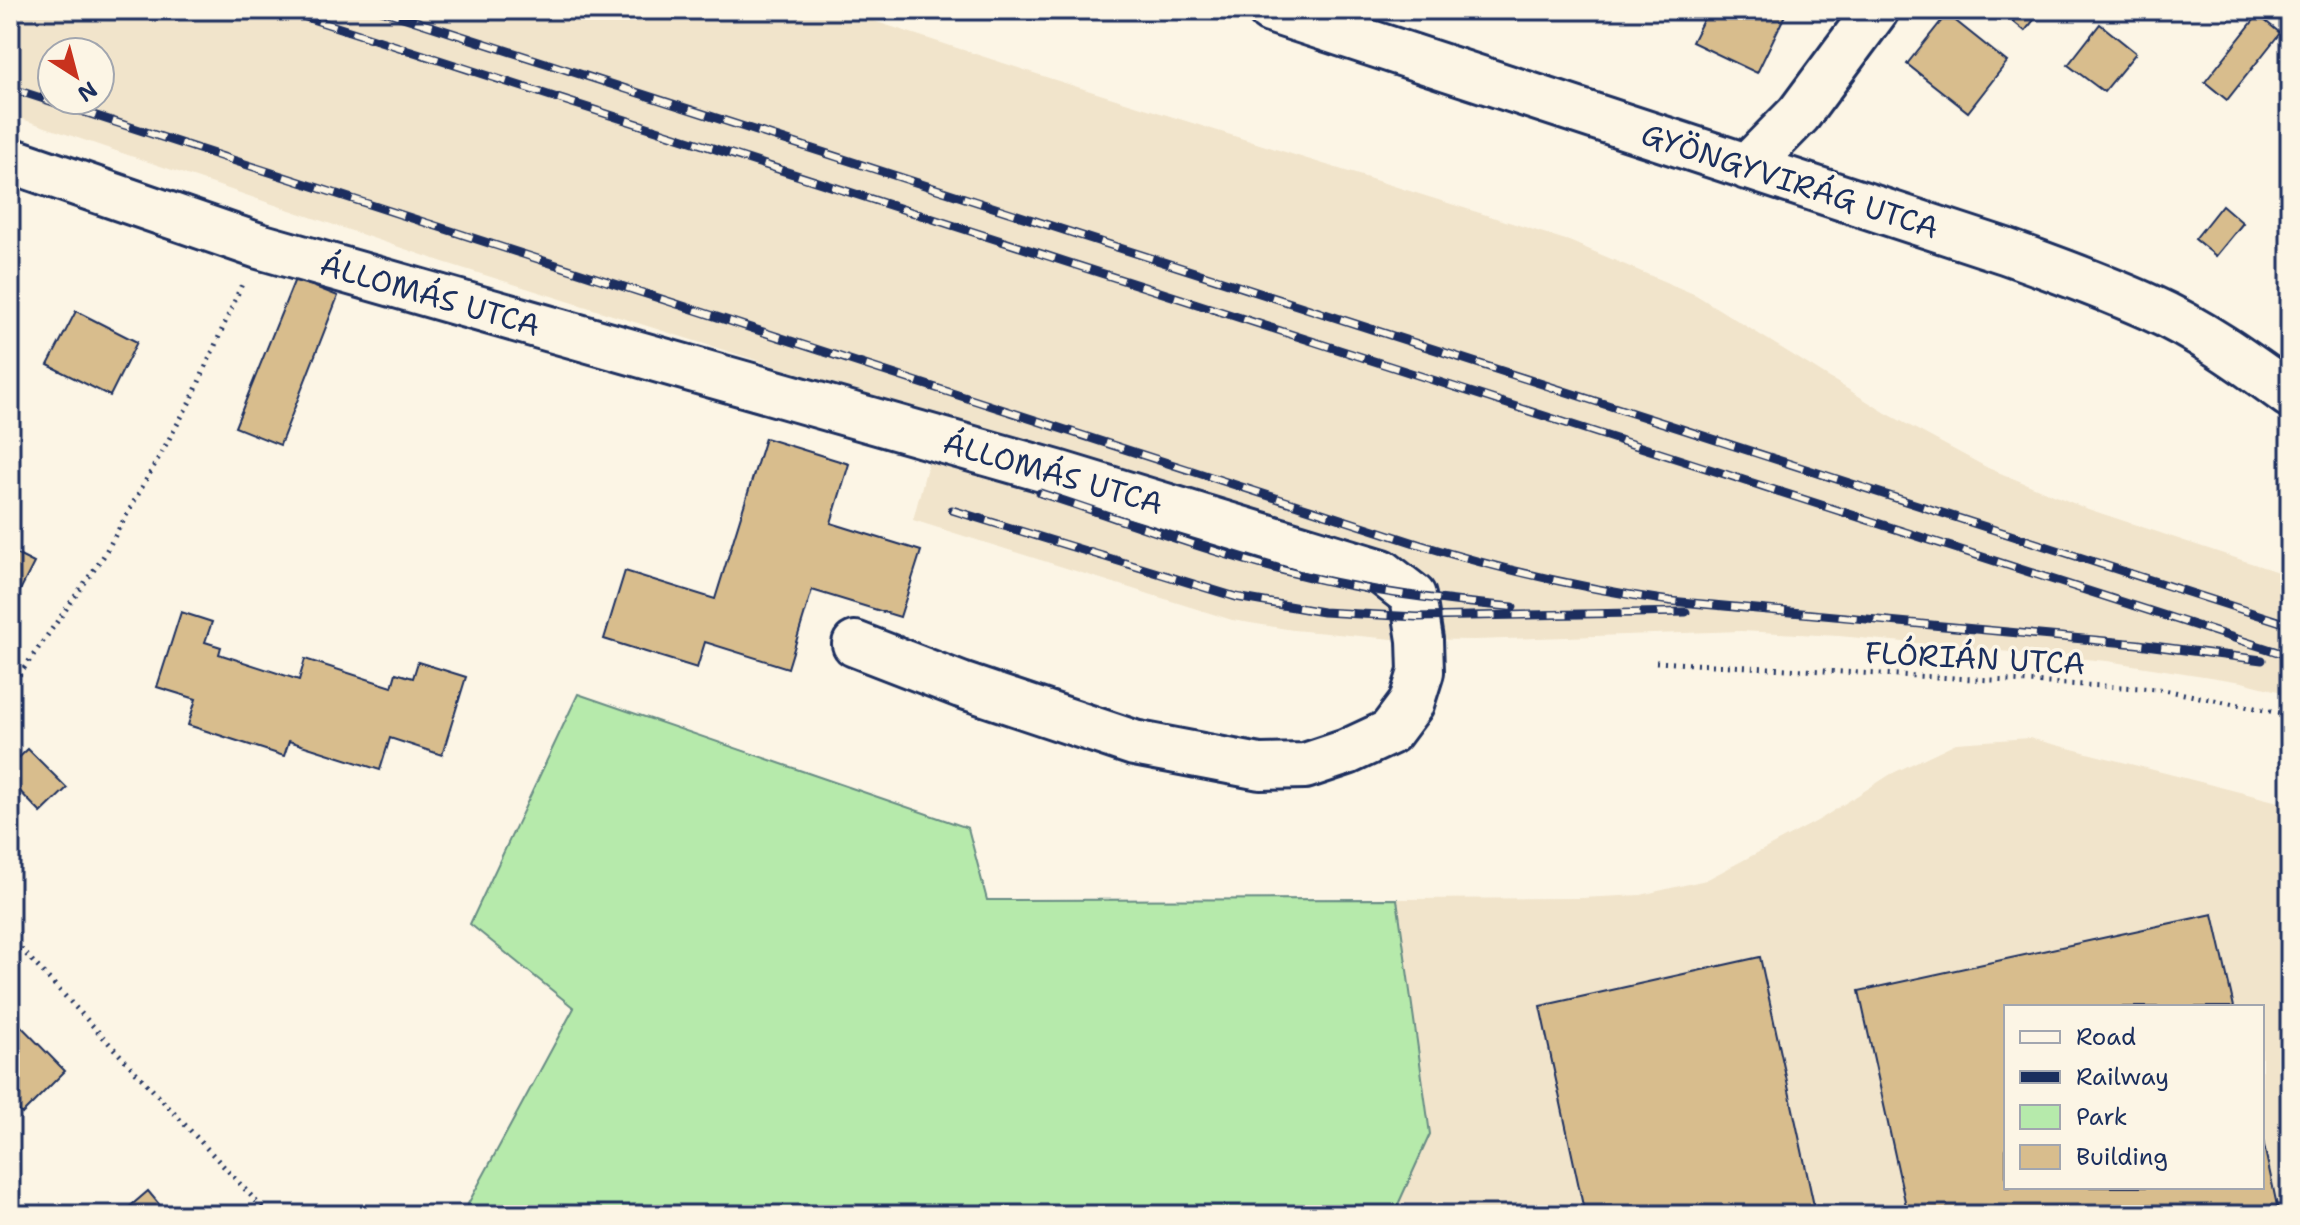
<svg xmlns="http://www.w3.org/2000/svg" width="2300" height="1225" font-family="'Shantell Sans',sans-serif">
	<rect width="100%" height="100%" fill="#fcf5e5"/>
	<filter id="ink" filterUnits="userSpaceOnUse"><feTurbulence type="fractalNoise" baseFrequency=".0125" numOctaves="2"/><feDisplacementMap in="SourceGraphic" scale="16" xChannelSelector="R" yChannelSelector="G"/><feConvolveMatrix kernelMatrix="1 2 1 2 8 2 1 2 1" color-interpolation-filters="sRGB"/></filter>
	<g filter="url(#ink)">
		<path fill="#f1e4cb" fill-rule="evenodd" d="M10,10H840L1052,79L1569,241L1696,295L1886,413L1988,468L2085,508L2290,576V694L2242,682L2107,661L1839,636L1741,631L1475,640L1393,639L1293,630L1232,620L913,520L940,418L443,262L10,115ZM52,52H100V100H52Z
			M2029,738L2290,805V1215H1397L1396,1210L1430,1134L1397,899L1581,898L1641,895L1706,880L1819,820L1891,774L1956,743ZM2006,1007H2262V1187H2006Z"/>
		<path fill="#b6eaab" stroke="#688c84" stroke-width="2" d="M578,694L968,828L987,900L1397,899L1430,1134L1396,1209L1397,1215H462L574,1008L470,924Z"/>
		<path fill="#d8bd8d" stroke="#1b2f5e" stroke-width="2" d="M1708,10H1780L1786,13L1757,73L1692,42Z
			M1999,10H2042L2025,31Z
			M1947,14L2007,62L1968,112L1907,64Z
			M2258,15L2280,33L2227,100L2205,82Z
			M2100,24L2136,53L2104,92L2068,65Z
			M2222,205L2243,223L2216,256L2195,239Z
			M295,279L338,296L280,445L235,427Z
			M76,311L137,342L110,396L48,365Z
			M765,438L849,464L831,523L921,551L900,617L812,590L788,668L705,642L697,668L604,639L625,571L715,599Z
			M10,551L34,563L10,610Z
			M181,612L212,622L205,642L221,647L219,654L299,680L305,659L392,687L396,673L413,678L418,662L466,677L442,755L390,738L380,770L289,741L284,756L188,725L196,699L157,687Z
			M28,749L67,788L41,813L10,781V766Z
			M2213,914L2234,1007H2006V1187H2262V1136L2279,1215H1908L1859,991Z
			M1760,957L1816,1215H1585L1540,1006Z
			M10,1015L65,1071L22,1114L10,1102Z
			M148,1191L168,1215H120Z"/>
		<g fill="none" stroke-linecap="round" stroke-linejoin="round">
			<defs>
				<path id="street" d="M1270,10L2005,251C2053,268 2102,286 2149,307C2199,329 2246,363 2290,395
					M10,160L259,246L1057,473L1382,572L1413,596L1420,640L1421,672L1411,704L1390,732L1347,752L1305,766L1260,767L1134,743L961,685L855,644
					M1747,167L1799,114L1876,10"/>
			</defs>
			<use href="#street" stroke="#1b2f5e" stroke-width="50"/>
			<path stroke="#1b2f5e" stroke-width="5" stroke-dasharray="2 6" stroke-linecap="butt" d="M1656,662L2159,689L2290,715
				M10,688L103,557L192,398L242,284
				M10,937L269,1215"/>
			<use href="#street" stroke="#fcf5e5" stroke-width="44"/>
			<defs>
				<path id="rail" d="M284,10L2290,656
					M381,10L2290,625
					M10,88L1421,545C1503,570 1585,589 1670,601L2138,644L2262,660
					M1040,493C1130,522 1221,557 1314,578C1379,593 1446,601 1513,607
					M952,510L1236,597L1323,612L1417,617L1686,612"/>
			</defs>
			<use href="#rail" stroke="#1b2f5e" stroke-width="9"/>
			<use href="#rail" stroke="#fcf5e5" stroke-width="6" stroke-dasharray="18" stroke-linecap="butt"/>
		</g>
	</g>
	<g text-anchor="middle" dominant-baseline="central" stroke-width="7" stroke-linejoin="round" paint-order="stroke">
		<g font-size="30" fill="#1b2f5e" stroke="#fcf5e5">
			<text transform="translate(1790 181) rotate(18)">GYÖNGYVIRÁG UTCA</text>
			<text transform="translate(430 295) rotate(16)">ÁLLOMÁS UTCA</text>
			<text transform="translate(1053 473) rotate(16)">ÁLLOMÁS UTCA</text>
			<text transform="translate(1975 658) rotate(3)">FLÓRIÁN UTCA</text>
		</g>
	</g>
	<rect width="2300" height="1225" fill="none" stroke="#fcf5e5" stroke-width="40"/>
	<rect x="20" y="20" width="2260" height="1185" fill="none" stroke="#1b2f5e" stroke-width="3" filter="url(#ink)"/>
	<rect x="2004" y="1005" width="260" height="184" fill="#fcf5e5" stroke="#a2a6af" stroke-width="2"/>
	<rect x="2020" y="1031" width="40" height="12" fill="#fcf5e5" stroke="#a2a6af" stroke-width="2"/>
	<text x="2076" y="1045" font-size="24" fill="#1b2f5e">Road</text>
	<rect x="2020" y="1071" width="40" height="12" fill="#1b2f5e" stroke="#a2a6af" stroke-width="2"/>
	<text x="2076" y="1085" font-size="24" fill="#1b2f5e">Railway</text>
	<rect x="2020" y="1105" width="40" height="24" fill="#b6eaab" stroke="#a2a6af" stroke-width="2"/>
	<text x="2076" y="1125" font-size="24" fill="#1b2f5e">Park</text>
	<rect x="2020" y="1145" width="40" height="24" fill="#d8bd8d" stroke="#a2a6af" stroke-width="2"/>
	<text x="2076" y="1165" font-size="24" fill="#1b2f5e">Building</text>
	<g transform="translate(76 76) rotate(144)"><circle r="38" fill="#fcf5e5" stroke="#a2a6af" stroke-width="2"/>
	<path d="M0-6L14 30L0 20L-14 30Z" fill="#c8321e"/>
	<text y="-12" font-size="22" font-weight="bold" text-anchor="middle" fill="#1b2f5e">N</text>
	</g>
</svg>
